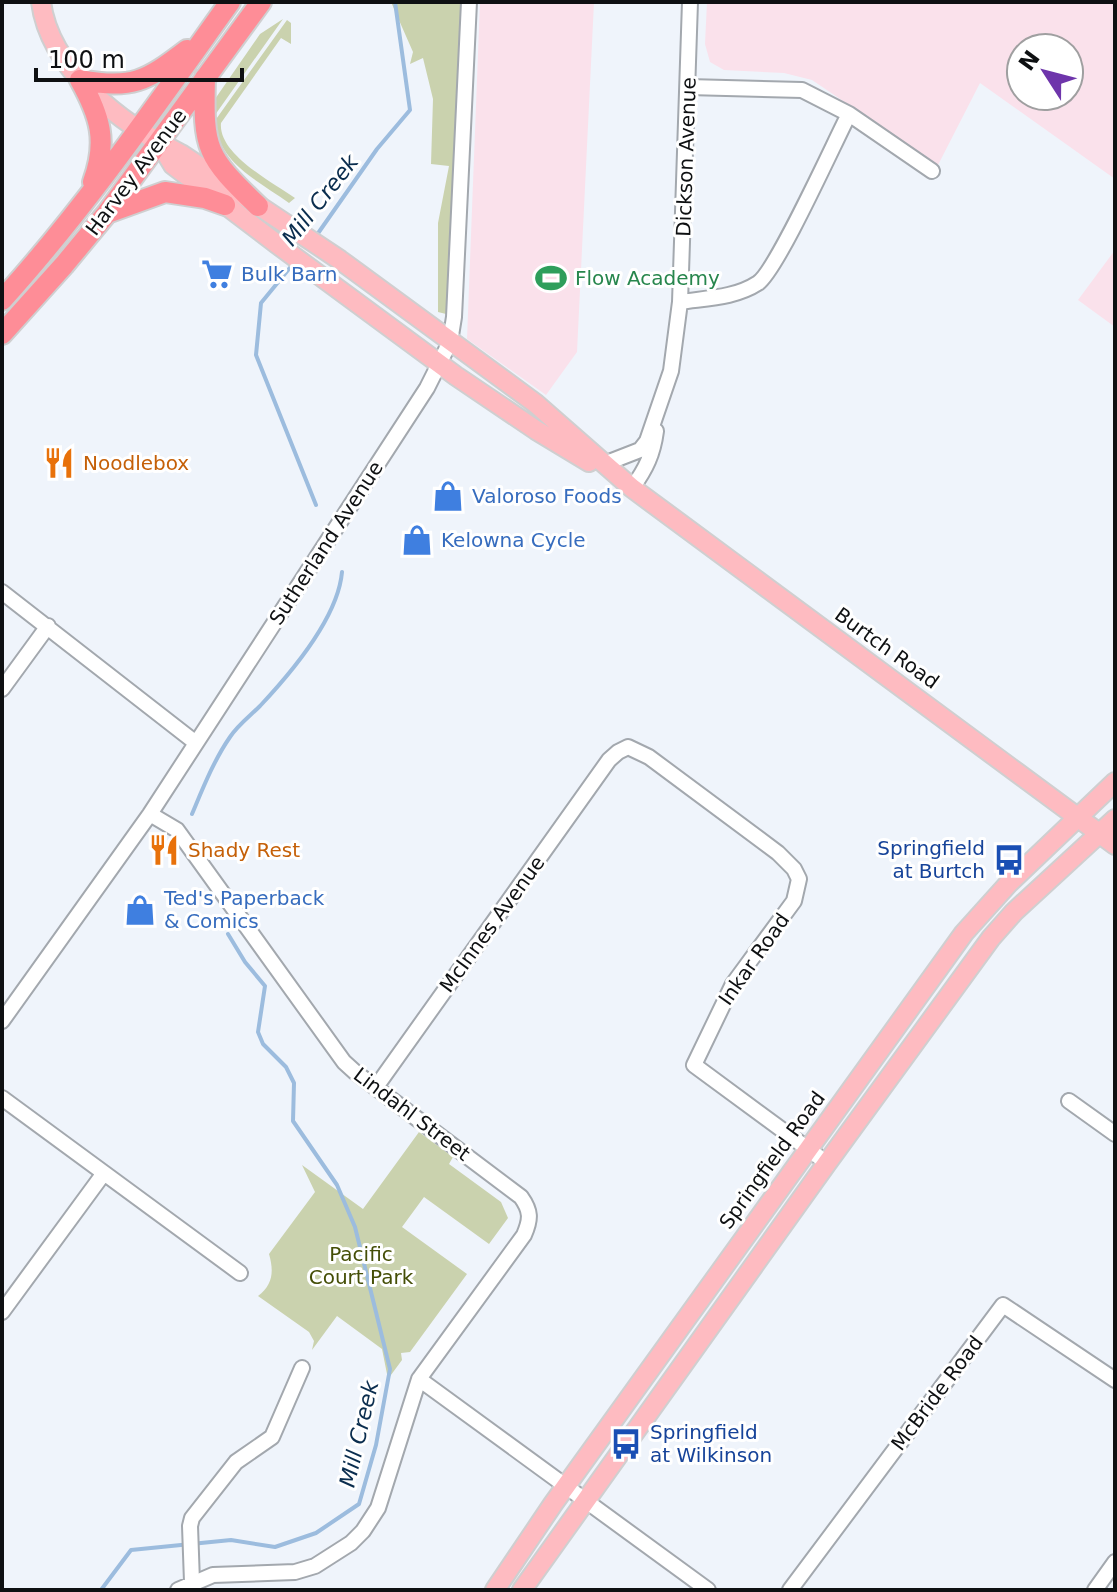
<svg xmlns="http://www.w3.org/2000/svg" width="1117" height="1592" font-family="'DejaVu Sans',sans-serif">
	<rect width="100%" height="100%" fill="#eff4fb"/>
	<path fill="#fae1eb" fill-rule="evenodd" d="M480,2H594L577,352L546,395L467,339Z
		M707,2H1115V179L980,83L938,165L812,80L784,73L724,70L710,62L705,44ZM1021,48H1069V96H1021Z
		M1115,250V327L1078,300Z"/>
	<path fill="#cad2ae" d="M391,2H465L446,314L438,312V223L449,166L431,164L433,99L423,58L410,64L413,52Z
		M283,19L215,115H210L215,99L260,34Z
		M287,20L291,23V44L281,38L221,123C218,154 272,182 295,198L289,203C256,179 221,165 214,122Z
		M419,1132L453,1157L449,1164L501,1202L508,1218L489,1244L424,1197L402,1227L467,1274L410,1352L401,1353L402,1360L388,1379L382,1349L337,1316L312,1350L314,1341L309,1332L258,1296C273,1285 274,1271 269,1254L315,1192L302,1165L363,1209Z"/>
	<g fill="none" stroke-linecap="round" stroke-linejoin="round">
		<path stroke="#9cbcde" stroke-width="4" d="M314,239L377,149L410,110L395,2
			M293,264L261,303L256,355L316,505
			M192,814C203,788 214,760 230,737C238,725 250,716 260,706C291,673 338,617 342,572
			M101,1590L131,1550L231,1540L275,1547L316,1533L359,1504L376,1445L390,1369L355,1227L337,1185L293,1121L294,1083L286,1067L263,1044L258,1032L265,986L245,962L228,934"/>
		<defs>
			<path id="minor" d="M688,87L802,90L849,114L932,171
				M680,302C707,298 735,298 758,283C777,270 834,143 849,114
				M604,464L640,450L647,441L671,371L680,302L690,2
				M632,488C646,469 653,454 656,431
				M2,592L196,743
				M2,689L48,626
				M150,814L177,830L344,1062L355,1072L521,1197C531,1211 531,1219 524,1235L419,1379L378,1508L363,1531L351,1543L315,1566L295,1572L213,1575L178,1590
				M2,1021L150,814L427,388L450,342L454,317L469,2
				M376,1087L609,760L618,752L628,747L649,757L778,853L794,869L799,879L794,901L733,984L694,1065L827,1163
				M2,1098L240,1273
				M1069,1101L1115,1134
				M2,1312L104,1173
				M419,1379L708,1590
				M192,1582L190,1526L192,1518L236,1462L272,1437L302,1368
				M790,1590L1003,1305L1115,1380
				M1095,1590L1115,1562"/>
			<path id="major" d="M41,2C50,71 123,125 181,154L340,260L535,403L632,488L1115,845
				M161,145L173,165L277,244L456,376L536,430L589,462
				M495,1590L553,1504L964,933L1009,883L1115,782
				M522,1590L827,1163L991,938L1014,912L1115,819"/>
			<path id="highway" d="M205,78C203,150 206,156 258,206
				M80,80C133,89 145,82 187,50
				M80,80C100,116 108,141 93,182
				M107,213L165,192L205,198L225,205
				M2,300C86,207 157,104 230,2
				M2,334L64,265L107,213L261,2"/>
		</defs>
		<use href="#minor" stroke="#a3a8ae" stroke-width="18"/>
		<use href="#major" stroke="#cfcfd0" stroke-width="22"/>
		<use href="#highway" stroke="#cfcfd0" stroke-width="24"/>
		<use href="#minor" stroke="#fff" stroke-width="14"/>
		<use href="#major" stroke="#febbc1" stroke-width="18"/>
		<use href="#highway" stroke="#fe8d97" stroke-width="20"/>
	</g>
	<defs>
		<symbol id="supermarket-bare" viewBox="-9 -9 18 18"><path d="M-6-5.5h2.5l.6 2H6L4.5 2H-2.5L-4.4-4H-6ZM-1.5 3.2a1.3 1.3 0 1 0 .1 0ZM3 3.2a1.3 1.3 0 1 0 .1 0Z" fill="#3f7fe0" stroke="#fff" stroke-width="2.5" paint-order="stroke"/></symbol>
		<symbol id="stadium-bare" viewBox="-9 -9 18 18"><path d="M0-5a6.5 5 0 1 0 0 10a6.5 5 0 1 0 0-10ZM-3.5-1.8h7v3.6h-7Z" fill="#2e9e5b" stroke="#fff" stroke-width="2.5" paint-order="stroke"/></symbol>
		<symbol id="restaurant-bare" viewBox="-9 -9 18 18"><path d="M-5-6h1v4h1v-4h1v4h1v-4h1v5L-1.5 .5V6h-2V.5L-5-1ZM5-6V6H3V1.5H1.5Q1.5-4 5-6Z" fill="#e8710a" stroke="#fff" stroke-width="2.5" paint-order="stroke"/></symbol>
		<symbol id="shop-bare" viewBox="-9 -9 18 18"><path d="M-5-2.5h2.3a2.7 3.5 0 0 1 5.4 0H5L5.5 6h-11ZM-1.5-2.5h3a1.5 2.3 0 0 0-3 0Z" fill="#3f7fe0" stroke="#fff" stroke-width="2.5" paint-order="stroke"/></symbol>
		<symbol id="bus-bare" viewBox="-9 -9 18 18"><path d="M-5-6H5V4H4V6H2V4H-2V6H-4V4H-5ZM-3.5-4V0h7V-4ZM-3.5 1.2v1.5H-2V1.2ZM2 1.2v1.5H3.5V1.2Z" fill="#1a4fb4" stroke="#fff" stroke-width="2.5" paint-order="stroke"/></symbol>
	</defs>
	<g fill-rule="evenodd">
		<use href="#supermarket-bare" x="195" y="252" width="44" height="44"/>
		<use href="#stadium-bare" x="529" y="256" width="44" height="44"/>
		<use href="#restaurant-bare" x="37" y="441" width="44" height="44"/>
		<use href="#shop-bare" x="426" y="474" width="44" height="44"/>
		<use href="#shop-bare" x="395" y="518" width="44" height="44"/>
		<use href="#restaurant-bare" x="142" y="828" width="44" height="44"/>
		<use href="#bus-bare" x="987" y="838" width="44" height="44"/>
		<use href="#shop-bare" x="118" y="888" width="44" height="44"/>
		<use href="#bus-bare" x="604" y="1422" width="44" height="44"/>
	</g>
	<g text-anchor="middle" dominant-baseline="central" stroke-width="6" stroke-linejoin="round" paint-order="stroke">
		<g font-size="20" fill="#0e1012" stroke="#fff">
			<text transform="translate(686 157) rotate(-88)">Dickson Avenue</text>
			<text transform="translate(136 172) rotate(-53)">Harvey Avenue</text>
			<text transform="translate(326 543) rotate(-57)">Sutherland Avenue</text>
			<text transform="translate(887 648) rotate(36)">Burtch Road</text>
			<text transform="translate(492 924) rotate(-54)">McInnes Avenue</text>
			<text transform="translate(754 959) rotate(-55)">Inkar Road</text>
			<text transform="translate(412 1114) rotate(37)">Lindahl Street</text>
			<text transform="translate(772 1160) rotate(-54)">Springfield Road</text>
			<text transform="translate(937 1393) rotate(-53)">McBride Road</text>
		</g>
		<g font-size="20" fill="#366cbe" stroke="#fff" text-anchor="start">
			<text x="241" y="274">Bulk Barn</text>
			<text x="472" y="496">Valoroso Foods</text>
			<text x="441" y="540">Kelowna Cycle</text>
			<text x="164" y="898">Ted's Paperback<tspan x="164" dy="23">&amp; Comics</tspan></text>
		</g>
		<g font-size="20" fill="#27864d" stroke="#fff" text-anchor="start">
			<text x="575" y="278">Flow Academy</text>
		</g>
		<g font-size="20" fill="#c56008" stroke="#fff" text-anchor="start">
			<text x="83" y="463">Noodlebox</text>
			<text x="188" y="850">Shady Rest</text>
		</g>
		<g font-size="20" fill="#164399" stroke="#fff" text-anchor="end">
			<text x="985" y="848">Springfield<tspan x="985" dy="23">at Burtch</tspan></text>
			<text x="650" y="1432" text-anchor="start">Springfield<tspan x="650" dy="23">at Wilkinson</tspan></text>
		</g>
		<g font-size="20" fill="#444e06" stroke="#fff">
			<text x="361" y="1254">Pacific<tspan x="361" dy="23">Court Park</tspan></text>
		</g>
		<g font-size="22" font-style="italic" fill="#0a2d4e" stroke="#fff">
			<text transform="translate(320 200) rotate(-52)">Mill Creek</text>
			<text transform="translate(359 1434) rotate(-77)">Mill Creek</text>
		</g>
	</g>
	<rect width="1117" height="1592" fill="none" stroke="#0e1012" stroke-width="8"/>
	<g transform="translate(1045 72) rotate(306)"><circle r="38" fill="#ffffff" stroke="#9f9fa0" stroke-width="2"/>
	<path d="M0-6L14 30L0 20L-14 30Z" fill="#6e35ab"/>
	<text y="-12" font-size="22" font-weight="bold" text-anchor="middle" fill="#0e1012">N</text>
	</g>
	<path d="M36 68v12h206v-12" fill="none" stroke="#0e1012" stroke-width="4"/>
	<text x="48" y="68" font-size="24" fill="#0e1012" stroke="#ffffff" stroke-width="6" paint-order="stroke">100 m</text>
</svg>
